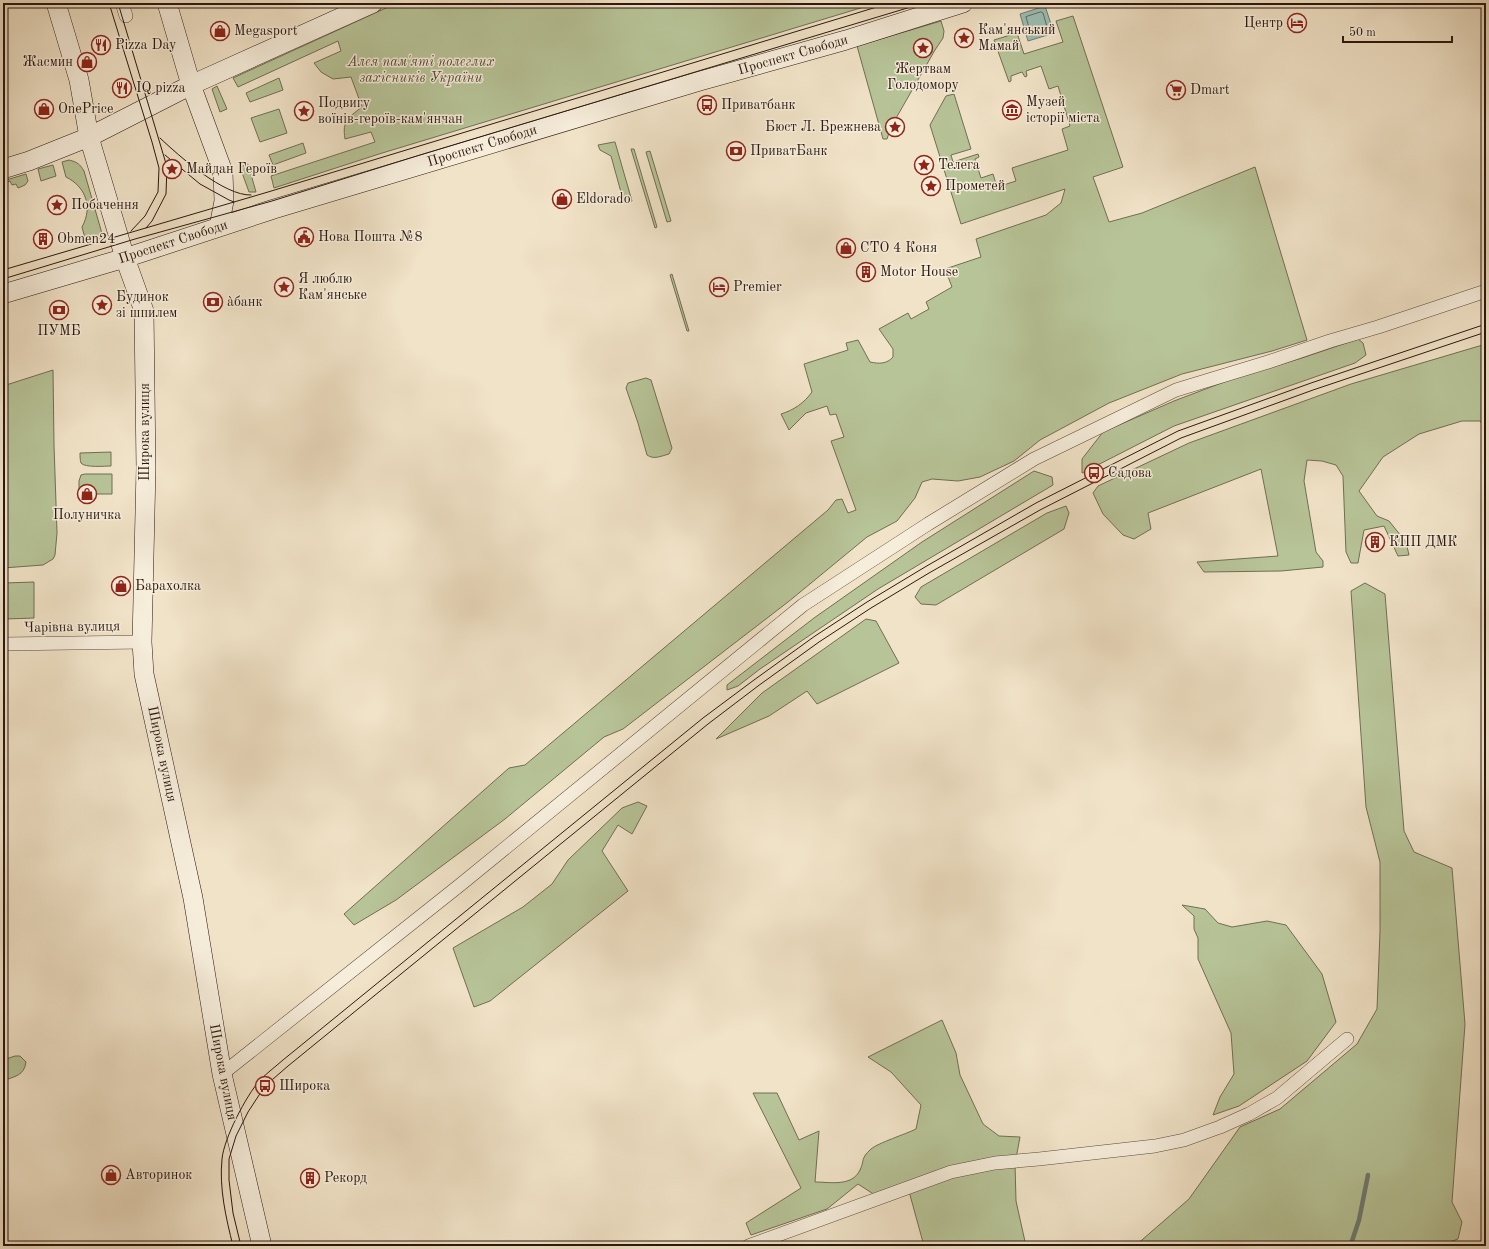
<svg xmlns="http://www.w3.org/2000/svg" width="1489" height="1249" font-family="'Old Standard TT',serif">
	<rect width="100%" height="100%" fill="#f1e3c8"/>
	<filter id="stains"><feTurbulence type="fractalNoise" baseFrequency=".005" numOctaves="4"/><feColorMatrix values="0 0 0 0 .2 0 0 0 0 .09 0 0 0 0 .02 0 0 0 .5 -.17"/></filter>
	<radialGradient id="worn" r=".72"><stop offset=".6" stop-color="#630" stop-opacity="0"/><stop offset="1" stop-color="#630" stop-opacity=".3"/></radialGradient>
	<path fill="#b7c498" stroke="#716e53" d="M397,3H877L379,154L274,188L271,176L375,142L371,132L345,139C342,120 348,118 362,107L351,77L333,79L321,72L314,63L341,51L338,41L238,87L233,78Z
		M1073,16L1123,167L1093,177L1109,222L1142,213L1255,167L1307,340L1272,351L1182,374L1109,403L1040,440L1014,461L980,477L958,481L932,479L922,482L915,498L897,521L867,537L788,602L623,729L604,737L505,819L396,900L354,925L344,914L509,768L525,765L828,510L836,500L842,499L848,513L856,510L831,441L844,437L836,414L830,415L827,406L806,413L789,430L781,414C794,410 804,403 812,392L804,364L848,350L846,343L858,340L870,362C879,364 887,364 893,357V349L879,329L908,313L911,319L929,309L926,302L952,287L945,269L981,257L976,239L1046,215L1061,203L1065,189L961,224L930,125L946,96L954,94L971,149L951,155L953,162L978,154L979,157L975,159L981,178L993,174L997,187L1016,181L1012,168L1068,150L1062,129L1070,126L1058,86L1049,89L1041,66L1026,71L1027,76L1025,77L1022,72L1011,76V81L1009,82L994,40L1017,33L1024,54L1063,42L1056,21Z
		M941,21L944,31L943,38L935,50L891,127L887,139H883L857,46Z
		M279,78L283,90L250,102L246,93Z
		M217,86L227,109L220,112L212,89Z
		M279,109L287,133L260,142L251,118Z
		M614,142H615L632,201L624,203L611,156L600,150L598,145Z
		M303,143L306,153L273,165L269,155Z
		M631,149H634L657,227L655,228Z
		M650,151L671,221L667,222L646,152Z
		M69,160C77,162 80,164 84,171L103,237L86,242L82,227C93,207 86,187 66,177L62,162Z
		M248,164L256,192H249L240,167Z
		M53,165L56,176L41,181L38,169Z
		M26,174L28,181L25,185L18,188L16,184L12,185L10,181L3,184V181Z
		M672,274L689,331H687L670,275Z
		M1358,339L1363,343L1366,355L1355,363L1174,426L1082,473V459L1103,432L1174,401L1232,379L1302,358Z
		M1486,344V428L1480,421H1462L1419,434L1383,457L1359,491L1377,516L1389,521L1406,542L1409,555L1398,556L1384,526L1364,530L1358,563H1351L1346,552L1343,476L1336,465L1322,461L1307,460L1304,481L1316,552L1323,561V567L1281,571L1204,572L1197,562L1278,556L1261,469L1148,513L1151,529L1134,539L1123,535L1103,514L1093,493L1098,486L1189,443L1351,384Z
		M53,370L54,445L57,533L55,555L53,559L43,565L3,568V386Z
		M646,378L651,380L672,448L669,454C661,456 654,460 647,455L638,423L626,388L628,383Z
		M111,452V466C105,466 85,468 81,463C80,460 80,456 80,453Z
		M1034,471L1052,477L1053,485L878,589L760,669L738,686L727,690V685L814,618L922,542Z
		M85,474H112V494H79V481L81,475Z
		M1066,506L1069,513L1064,529L936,605L921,604L915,597L921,587L1047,513Z
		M34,582V618L5,619L4,583Z
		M1365,583L1385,594L1404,831L1414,852L1452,868L1465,1024L1452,1202L1462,1222L1458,1239L1438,1246H1135L1189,1199L1240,1127L1280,1109L1357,1044L1377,1009L1380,932V862L1366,807L1351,591Z
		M866,619L876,621L899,663L817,704L807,691L769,716L716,739L762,693Z
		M638,802L647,806L632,834L618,825L602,851L628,891L490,1001L474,1007L453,948L523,907L552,884L568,860L622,808Z
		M1182,905L1205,909L1218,923L1232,927L1267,921L1286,925L1322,974L1336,1022L1307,1061L1239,1106L1213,1115L1220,1097L1234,1074L1231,1033L1198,959V938L1194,929V916Z
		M942,1020L956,1053L960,1075L983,1124L999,1136L1020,1137L1015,1164L1016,1201L1026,1246H924L907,1184L875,1195L858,1184L827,1209L751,1235L746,1223L801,1188L753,1093H777L799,1140L819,1131L815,1182C830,1182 852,1187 860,1170C865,1160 860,1159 871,1149C878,1143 906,1134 916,1129L921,1105L891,1072L868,1057Z
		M15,1056H20L26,1062C24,1076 15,1076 3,1081V1060Z"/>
	<path fill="#9bbeb4" stroke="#6e7b72" d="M1045,6L1054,33L1028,41L1020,14Z"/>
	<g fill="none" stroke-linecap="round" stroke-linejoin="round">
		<path stroke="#636a61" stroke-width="1" d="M1041,12L1043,13L1048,30L1031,35L1026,17Z"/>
		<path stroke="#6e7b72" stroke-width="4.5" d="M1351,1244L1359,1220L1368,1175"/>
		<defs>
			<path id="street" d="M122,3L126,16
				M3,644L142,642
				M222,1074L460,885L803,605L928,524L1034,459L1176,390L1268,362L1330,341L1378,327L1486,291
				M748,1246L951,1172L995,1163L1039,1159L1155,1146L1184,1140L1220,1127L1249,1114L1277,1098L1347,1039"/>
			<path id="secondary" d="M56,3L79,80L89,137L125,258L144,311L146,469L142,642L144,674L193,898L222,1074L262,1246
				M167,3L191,85L223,172L224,201L219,227
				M3,169L29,161L89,137L191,85L373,3
				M3,294L125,258L274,209L700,81L846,40L963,3"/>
		</defs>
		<use href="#street" stroke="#5c4a3c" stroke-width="14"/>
		<use href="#secondary" stroke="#2b170e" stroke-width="20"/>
		<use href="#street" stroke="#f6eddb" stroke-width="13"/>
		<use href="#secondary" stroke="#f6eddb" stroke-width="19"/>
		<path stroke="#2b170e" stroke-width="1" d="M109,3L152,142L159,168L158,192L145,216L131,231
			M118,3L167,167L166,194L152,221L146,228
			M160,138C179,156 224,196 251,195
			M165,155L200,184L229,200L234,202
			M3,270L268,192L890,3
			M3,279L135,239L272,201L420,155L924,3
			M233,1246C226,1218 219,1188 222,1159C224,1138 246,1096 260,1080C267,1073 275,1067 283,1060L703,718L754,680L815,636L867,602L925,567L1036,503L1178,431L1311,383L1486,324
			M241,1246L233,1213L229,1180V1159L236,1136L248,1112L265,1086L288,1066L708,724L758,686L819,642L871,608L929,573L1040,510L1181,438L1313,390L1486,332"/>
	</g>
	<defs>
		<symbol id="hotel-ring" viewBox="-11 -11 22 22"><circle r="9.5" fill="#f6eddb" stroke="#8f2418" stroke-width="1.5"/><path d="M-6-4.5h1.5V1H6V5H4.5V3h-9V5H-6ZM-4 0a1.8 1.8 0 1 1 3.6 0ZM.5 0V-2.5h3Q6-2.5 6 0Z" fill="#8f2418"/></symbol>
		<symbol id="shop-ring" viewBox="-11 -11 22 22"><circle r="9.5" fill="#f6eddb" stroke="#8f2418" stroke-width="1.5"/><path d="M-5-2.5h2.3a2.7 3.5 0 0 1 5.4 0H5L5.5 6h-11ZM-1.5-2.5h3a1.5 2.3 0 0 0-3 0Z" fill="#8f2418"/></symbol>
		<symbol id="sight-ring" viewBox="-11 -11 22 22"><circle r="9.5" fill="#f6eddb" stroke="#8f2418" stroke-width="1.5"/><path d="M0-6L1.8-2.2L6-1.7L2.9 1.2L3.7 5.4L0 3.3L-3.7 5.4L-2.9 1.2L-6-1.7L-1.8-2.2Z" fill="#8f2418"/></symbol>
		<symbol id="restaurant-ring" viewBox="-11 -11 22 22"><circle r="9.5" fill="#f6eddb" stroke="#8f2418" stroke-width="1.5"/><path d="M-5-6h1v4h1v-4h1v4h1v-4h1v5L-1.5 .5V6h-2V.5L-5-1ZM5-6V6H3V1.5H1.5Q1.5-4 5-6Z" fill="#8f2418"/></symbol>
		<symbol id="supermarket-ring" viewBox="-11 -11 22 22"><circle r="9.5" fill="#f6eddb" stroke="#8f2418" stroke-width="1.5"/><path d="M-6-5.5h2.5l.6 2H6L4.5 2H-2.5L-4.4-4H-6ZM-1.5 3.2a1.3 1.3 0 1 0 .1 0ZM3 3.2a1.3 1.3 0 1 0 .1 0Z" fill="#8f2418"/></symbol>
		<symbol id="bus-ring" viewBox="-11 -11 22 22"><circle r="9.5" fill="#f6eddb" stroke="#8f2418" stroke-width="1.5"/><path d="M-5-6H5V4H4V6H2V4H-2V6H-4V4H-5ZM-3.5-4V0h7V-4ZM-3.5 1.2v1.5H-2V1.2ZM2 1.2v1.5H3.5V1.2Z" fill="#8f2418"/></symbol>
		<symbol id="museum-ring" viewBox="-11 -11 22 22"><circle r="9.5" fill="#f6eddb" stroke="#8f2418" stroke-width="1.5"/><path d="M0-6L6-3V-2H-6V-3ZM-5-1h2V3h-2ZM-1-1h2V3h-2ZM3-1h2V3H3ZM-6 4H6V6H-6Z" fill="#8f2418"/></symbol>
		<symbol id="bank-ring" viewBox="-11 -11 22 22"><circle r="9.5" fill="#f6eddb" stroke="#8f2418" stroke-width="1.5"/><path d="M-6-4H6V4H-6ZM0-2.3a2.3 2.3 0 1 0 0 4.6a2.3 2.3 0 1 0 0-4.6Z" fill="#8f2418"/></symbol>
		<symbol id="civic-ring" viewBox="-11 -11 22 22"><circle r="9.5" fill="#f6eddb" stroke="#8f2418" stroke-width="1.5"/><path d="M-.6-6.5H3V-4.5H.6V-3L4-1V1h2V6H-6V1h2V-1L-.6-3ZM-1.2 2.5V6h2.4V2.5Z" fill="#8f2418"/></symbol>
		<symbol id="building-ring" viewBox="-11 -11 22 22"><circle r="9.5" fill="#f6eddb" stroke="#8f2418" stroke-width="1.5"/><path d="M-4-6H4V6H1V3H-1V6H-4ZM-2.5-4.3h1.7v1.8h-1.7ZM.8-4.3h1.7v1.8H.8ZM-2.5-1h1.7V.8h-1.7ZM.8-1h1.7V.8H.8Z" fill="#8f2418"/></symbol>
	</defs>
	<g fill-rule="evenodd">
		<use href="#hotel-ring" x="1286" y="12" width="22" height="22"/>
		<use href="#shop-ring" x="209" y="20" width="22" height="22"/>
		<use href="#sight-ring" x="953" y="27" width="22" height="22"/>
		<use href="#restaurant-ring" x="90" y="34" width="22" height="22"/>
		<use href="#sight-ring" x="912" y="37" width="22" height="22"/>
		<use href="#shop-ring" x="76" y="51" width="22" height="22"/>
		<use href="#restaurant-ring" x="111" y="77" width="22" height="22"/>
		<use href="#supermarket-ring" x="1165" y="79" width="22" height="22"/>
		<use href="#bus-ring" x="696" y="94" width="22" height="22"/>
		<use href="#shop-ring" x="33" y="98" width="22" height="22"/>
		<use href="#museum-ring" x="1001" y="99" width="22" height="22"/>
		<use href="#sight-ring" x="293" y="100" width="22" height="22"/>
		<use href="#sight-ring" x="884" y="116" width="22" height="22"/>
		<use href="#bank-ring" x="725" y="140" width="22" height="22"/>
		<use href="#sight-ring" x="913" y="154" width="22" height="22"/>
		<use href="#sight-ring" x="161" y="158" width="22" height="22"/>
		<use href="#sight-ring" x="920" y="175" width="22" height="22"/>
		<use href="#shop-ring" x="551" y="188" width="22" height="22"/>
		<use href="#sight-ring" x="46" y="194" width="22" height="22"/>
		<use href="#civic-ring" x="293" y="226" width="22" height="22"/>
		<use href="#building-ring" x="32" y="228" width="22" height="22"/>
		<use href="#shop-ring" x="835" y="237" width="22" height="22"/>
		<use href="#building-ring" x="855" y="261" width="22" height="22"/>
		<use href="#sight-ring" x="273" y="276" width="22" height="22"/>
		<use href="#hotel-ring" x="708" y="276" width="22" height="22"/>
		<use href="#bank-ring" x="202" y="291" width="22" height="22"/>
		<use href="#sight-ring" x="91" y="294" width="22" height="22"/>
		<use href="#bank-ring" x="48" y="299" width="22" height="22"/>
		<use href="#bus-ring" x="1083" y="462" width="22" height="22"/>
		<use href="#shop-ring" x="76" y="483" width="22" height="22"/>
		<use href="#building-ring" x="1364" y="531" width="22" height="22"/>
		<use href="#shop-ring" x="110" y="575" width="22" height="22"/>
		<use href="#bus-ring" x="254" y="1075" width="22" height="22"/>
		<use href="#shop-ring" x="100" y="1164" width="22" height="22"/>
		<use href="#building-ring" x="299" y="1167" width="22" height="22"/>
	</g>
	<g text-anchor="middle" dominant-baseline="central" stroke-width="3" stroke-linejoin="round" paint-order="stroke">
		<g font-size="14" fill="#2b170e" stroke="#f6eddb" text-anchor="start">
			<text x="1283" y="23" text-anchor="end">Центр</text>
			<text x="978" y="30">Кам'янський<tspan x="978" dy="16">Мамай</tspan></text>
			<text x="234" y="31">Megasport</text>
			<text x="115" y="45">Pizza Day</text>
			<text x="73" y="62" text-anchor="end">Жасмин</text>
			<text x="923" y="69" text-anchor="middle">Жертвам<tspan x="923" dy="16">Голодомору</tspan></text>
			<text x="136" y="88">IQ pizza</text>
			<text x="1190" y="90">Dmart</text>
			<text x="1026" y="102">Музей<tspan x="1026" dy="16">історії міста</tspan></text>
			<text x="318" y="103">Подвигу<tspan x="318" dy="16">воїнів-героїв-кам'янчан</tspan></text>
			<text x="721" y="105">Приватбанк</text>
			<text x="58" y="109">OnePrice</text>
			<text x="881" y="127" text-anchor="end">Бюст Л. Брежнева</text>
			<text x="750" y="151">ПриватБанк</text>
			<text x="938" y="165">Телега</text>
			<text x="186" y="169">Майдан Героїв</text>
			<text x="945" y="186">Прометей</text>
			<text x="576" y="199">Eldorado</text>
			<text x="71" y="205">Побачення</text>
			<text x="318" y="237">Нова Пошта №8</text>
			<text x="57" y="239">Obmen24</text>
			<text x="860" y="248">СТО 4 Коня</text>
			<text x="880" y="272">Motor House</text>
			<text x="298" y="279">Я люблю<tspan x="298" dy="16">Кам'янське</tspan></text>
			<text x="733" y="287">Premier</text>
			<text x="116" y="297">Будинок<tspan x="116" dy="16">зі шпилем</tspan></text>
			<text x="227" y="302">а̀банк</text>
			<text x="59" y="331" text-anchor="middle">ПУМБ</text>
			<text x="1108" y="473">Садова</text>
			<text x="87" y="515" text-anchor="middle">Полуничка</text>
			<text x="1389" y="542">КПП ДМК</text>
			<text x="135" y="586">Барахолка</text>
			<text x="279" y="1086">Широка</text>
			<text x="125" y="1175">Авторинок</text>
			<text x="324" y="1178">Рекорд</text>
		</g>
		<g font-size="14" fill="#2b170e" stroke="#f6eddb">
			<text transform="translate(793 55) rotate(-16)">Проспект Свободи</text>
			<text transform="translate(482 146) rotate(-17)">Проспект Свободи</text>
			<text transform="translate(173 242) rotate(-18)">Проспект Свободи</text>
			<text transform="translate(145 432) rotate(-90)">Широка вулиця</text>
			<text transform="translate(72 627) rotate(-1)">Чарівна вулиця</text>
			<text transform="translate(162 754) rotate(78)">Широка вулиця</text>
			<text transform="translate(223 1072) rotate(79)">Широка вулиця</text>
		</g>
		<g font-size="14" font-style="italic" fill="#554b37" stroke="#f6eddb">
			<text x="421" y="62">Алея пам'яті полеглих<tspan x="421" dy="16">захісників України</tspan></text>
		</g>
	</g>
	<rect width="1489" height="1249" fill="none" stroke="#f1e3c8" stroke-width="16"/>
	<rect x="4" y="4" width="1481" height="1241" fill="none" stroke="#2b170e" stroke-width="2"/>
	<rect x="8" y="8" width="1473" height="1233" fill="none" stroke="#2b170e"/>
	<path d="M1343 36v6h109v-6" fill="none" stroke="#2b170e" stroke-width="2"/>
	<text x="1349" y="36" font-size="12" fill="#2b170e" stroke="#f6eddb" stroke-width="3" paint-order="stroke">50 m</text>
	<rect width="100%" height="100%" filter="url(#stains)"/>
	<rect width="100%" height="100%" fill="url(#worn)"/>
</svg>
